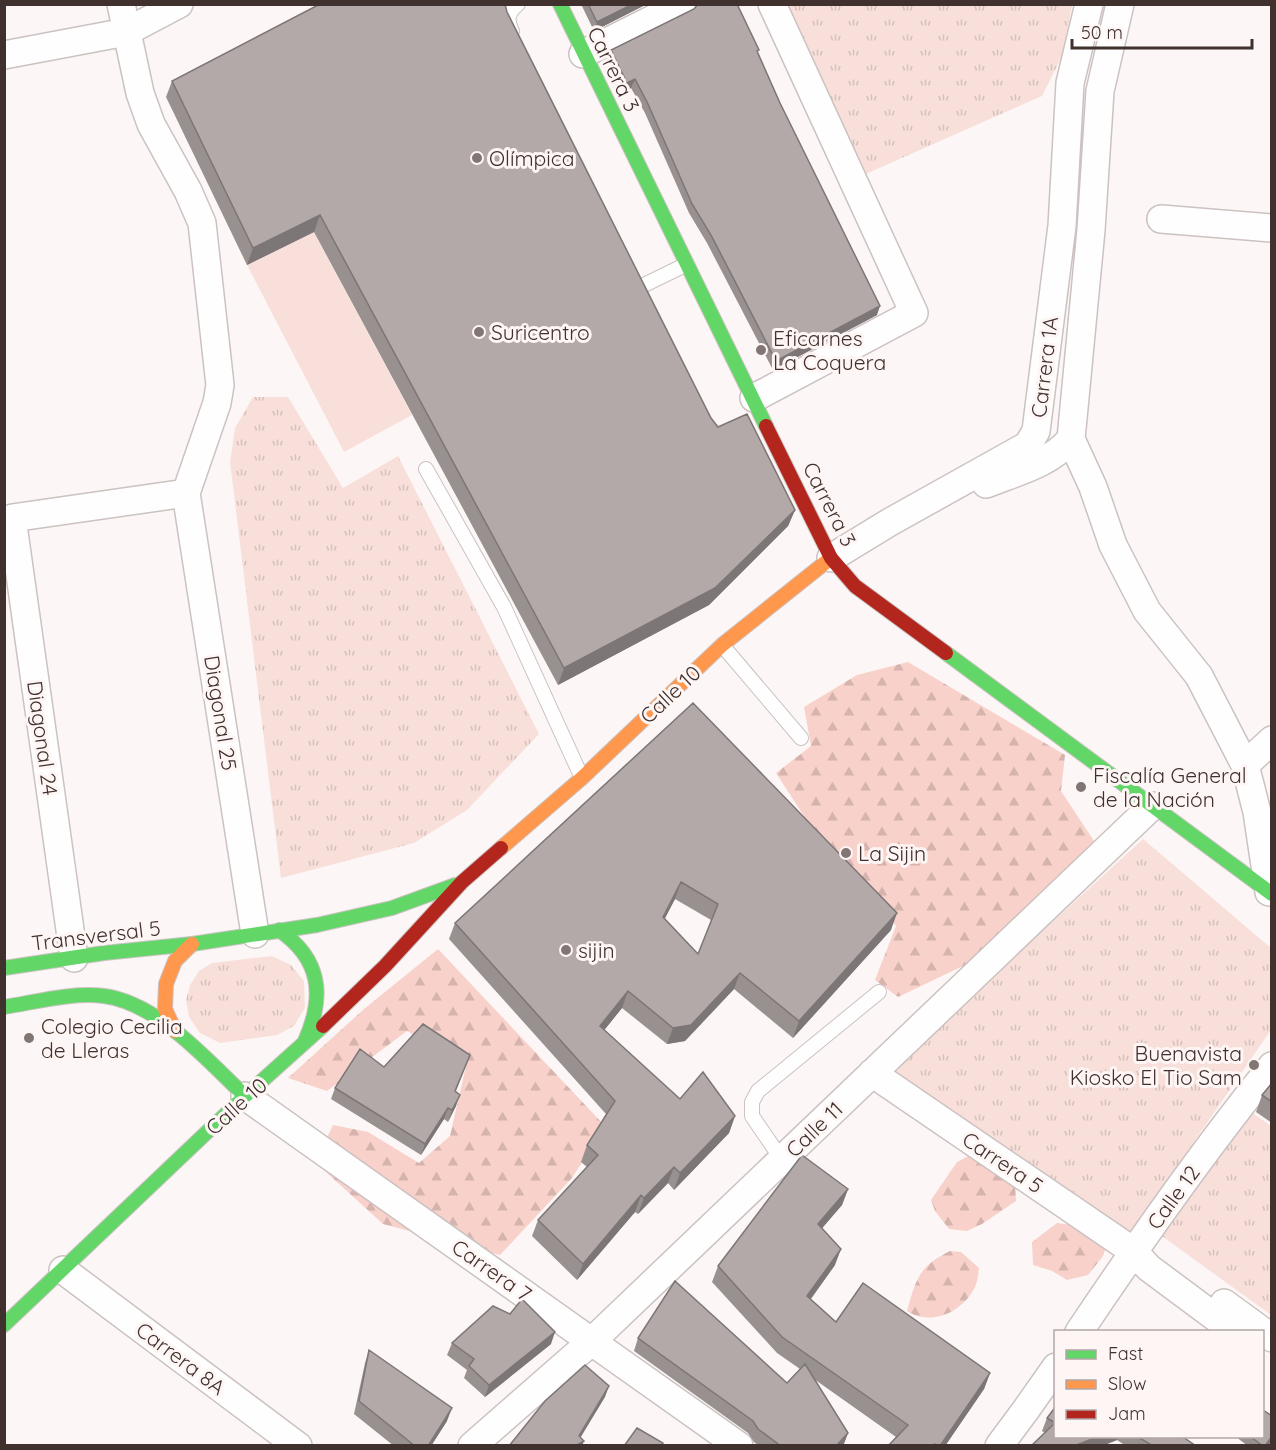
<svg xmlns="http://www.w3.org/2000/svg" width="1276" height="1450" font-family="Quicksand,sans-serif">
	<defs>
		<pattern id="grass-tufts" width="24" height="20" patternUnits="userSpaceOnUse" patternTransform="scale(1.5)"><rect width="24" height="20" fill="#f8dfda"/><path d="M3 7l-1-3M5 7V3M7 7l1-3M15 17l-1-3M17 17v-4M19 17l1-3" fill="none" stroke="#d6c0bb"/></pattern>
		<pattern id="forest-firs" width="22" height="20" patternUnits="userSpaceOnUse" patternTransform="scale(1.5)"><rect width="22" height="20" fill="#f8d1ca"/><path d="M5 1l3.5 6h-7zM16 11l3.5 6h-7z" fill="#d6b4ae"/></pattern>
	</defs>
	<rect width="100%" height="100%" fill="#fcf7f6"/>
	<path fill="url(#grass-tufts)" d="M780,5H1072L1063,54L1042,96L859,177Z
		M253,397H288L343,488L398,456L539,734L467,810L414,843L281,878L230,462L235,428Z
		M1143,839L1271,948V1030L1127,1239L890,1071Z
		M272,956L291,965L304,981L305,1008L294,1026L277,1035L220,1043L200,1033L189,1017L186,1000L190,985L199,971L212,963Z
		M1247,1109L1271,1126V1315L1159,1234Z"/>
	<path fill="url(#forest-firs)" d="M908,662L1065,755L1061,791L1096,844L984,956L898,997L875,980L896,926L877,903L824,847L776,773L811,746L804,707L857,675Z
		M438,949L605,1126L572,1178L500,1255L383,1224L315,1162L333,1125L368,1132L419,1163L450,1136L466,1066L407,1031L327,1091L288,1078L364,1009Z
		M974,1153L1015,1184L1016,1201L982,1224L967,1231L949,1229L935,1211L931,1200L957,1162Z
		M1057,1223L1073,1225L1107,1244L1103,1256L1088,1275L1067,1280L1052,1271L1033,1265L1032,1242Z
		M950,1251L961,1252L979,1268C978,1274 978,1281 975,1287C963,1312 931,1327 907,1311C916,1279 919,1266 950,1251Z"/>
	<path fill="#f8dfda" d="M314,232L412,415L344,452L247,265Z"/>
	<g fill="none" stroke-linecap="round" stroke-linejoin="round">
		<defs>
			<path id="lane" d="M512,31C506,20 508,12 518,4
				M640,287L687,264
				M426,469L504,607L582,778
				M722,645L801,738
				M782,1160L752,1116V1102L758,1091L879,992"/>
			<path id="street" d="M121,4L140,93L151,124L188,191L202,223L220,385L217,403L186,493L255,934
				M583,54L683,4
				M4,55L126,32L179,4
				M1161,219L1272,228
				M754,398L914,313L772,4
				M1071,439L1093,487L1113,545L1147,611L1199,676L1245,765L1257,812L1269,892
				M986,484C1016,472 1050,464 1071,439L1091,230L1100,91L1120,4
				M831,558L890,522L1028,445L1036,431L1062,226L1070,83L1089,4
				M1245,765L1272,740
				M74,958L12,518L186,493
				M872,1073L1133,1251L1149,1268L1235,1332
				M245,1096L739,1446
				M63,1270L298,1446
				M1224,1303L1272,1338
				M1079,1332C1140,1241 1203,1151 1272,1066
				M472,1446L592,1341L1152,806
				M999,1446L1025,1411L1056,1367"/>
			<path id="fast" d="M560,4L766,426
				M946,653L1272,894
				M279,930C321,959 325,996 305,1041
				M4,968L104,953L192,944L317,925L392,908L455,885
				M4,1007C36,1002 72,992 104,996C158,1003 208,1061 245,1096
				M4,1325L245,1096L323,1026"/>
			<path id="slow" d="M501,848L582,778L722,645L831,558
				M175,1031L165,1009L166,984L175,961L192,944"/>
			<path id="jam" d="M766,426L831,558L855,586L946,653
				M323,1026L385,966L462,882L501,848"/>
		</defs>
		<use href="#lane" stroke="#cbc2c1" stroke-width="16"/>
		<use href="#street" stroke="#cbc2c1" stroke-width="30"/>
		<use href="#fast" stroke="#cbc2c1" stroke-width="16"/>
		<use href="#slow" stroke="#cbc2c1" stroke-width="16"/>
		<use href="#jam" stroke="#cbc2c1" stroke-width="16"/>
		<use href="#lane" stroke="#fffefe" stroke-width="14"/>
		<use href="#street" stroke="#fffefe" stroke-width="27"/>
		<use href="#fast" stroke="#63d668" stroke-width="14"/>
		<use href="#slow" stroke="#ff974d" stroke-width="14"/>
		<use href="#jam" stroke="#b3261e" stroke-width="14"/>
	</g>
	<path fill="#999190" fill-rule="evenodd" d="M581,4H647L594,31Z
		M507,12L711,418L718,427L795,510L788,526L709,605L558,685L314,232L247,265L166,97L172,81Z
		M611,50L758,54L877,315L773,370L707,243L689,213L645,113L631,88L624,91L608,59Z
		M693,703L891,930L793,1038L734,989L685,1041L667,1044L622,1008L604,1030L680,1099L735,1116L729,1133L674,1190L668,1183L638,1214L635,1212L577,1280L532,1236L538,1220L587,1167L581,1162L587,1145L606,1114L449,939L455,923ZM675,899L711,920L698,954L664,919Z
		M470,1055L456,1091V1106L448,1122L444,1119L421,1155L331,1099L335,1088L384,1067Z
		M1272,1083V1123L1256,1112L1262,1095Z
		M848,1189L842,1205L822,1228L835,1265L811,1299L836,1322L990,1373L984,1389L945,1446H888L896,1437L814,1379L848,1433L843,1446H759L754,1442L748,1433L634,1351L638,1338L787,1383L800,1369L777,1353L712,1282L718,1266Z
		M452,1343L551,1344L485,1397L464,1378L467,1370L447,1355Z
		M369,1350L447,1421L431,1446H394L354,1414L365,1363Z
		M1056,1406V1437H1183L1196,1446H1126L1117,1440L1102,1446H1031L1045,1433L1042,1431L1047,1418Z
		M1272,1416V1440L1268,1446H1248L1236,1437H1263Z"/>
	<path fill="#7d7676" d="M633,4H647L594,31L597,22Z
		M635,79L631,88L624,91L627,83Z
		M320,215L314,232L247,265L253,248Z
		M880,306L877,315L773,370L776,361Z
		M795,510L788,526L709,605L558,685L564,668Z
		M681,882L675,899L657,934L663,917Z
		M897,913L891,930L793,1038L799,1021Z
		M740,973L734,989L685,1041L667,1044L673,1028Z
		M628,991L622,1008L594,1043L600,1026Z
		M460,1095L456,1106L448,1122L452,1110Z
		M448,1108L444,1119L421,1155L425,1144Z
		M735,1116L729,1133L674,1190L680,1173Z
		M674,1167L668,1183L638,1214L644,1198Z
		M848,1189L842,1205L812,1240L818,1224Z
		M641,1195L635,1212L577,1280L583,1264Z
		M841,1249L835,1265L801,1312L807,1296Z
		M555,1332L551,1344L485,1397L489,1385Z
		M990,1373L984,1389L945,1446H940Z
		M609,1386L605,1397L576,1445L584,1441L582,1446H575L579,1436Z
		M452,1408L447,1421L431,1446H428Z
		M848,1433L843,1446H836Z
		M1272,1436V1440L1268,1446H1265Z
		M1097,1437H1118L1117,1440L1102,1446H1074Z"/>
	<path fill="#b2a9a8" stroke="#7d7676" stroke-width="1.5" fill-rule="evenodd" d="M320,4H505L507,12L711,418L718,427L747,414L795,510L715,588L564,668L320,215L253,248L172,81Z
		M588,4H633L597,22Z
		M698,4H737L759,50L757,51L780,103L880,306L776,361L711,235L692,204L648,104L635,79L627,83L611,50L694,9Z
		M693,703L897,913L799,1021L740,973L691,1025L673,1028L628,991L600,1026L680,1099L703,1072L735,1116L680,1173L674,1167L644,1198L641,1195L583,1264L538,1220L598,1155L587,1145L615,1101L455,923ZM681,882L718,904L698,954L663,917Z
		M423,1024L470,1055L455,1091L460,1095L452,1110L448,1108L425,1144L335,1088L360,1049L384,1067Z
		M1272,1083V1102L1262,1095Z
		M802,1155L848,1189L818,1224L841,1249L807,1296L836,1322L863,1283L990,1373L940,1446H937L935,1444L933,1446H888L908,1425L782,1337L718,1266Z
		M675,1281L787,1383L805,1364L848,1433L836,1446H781L758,1429L753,1421L638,1338Z
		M522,1299L555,1332L489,1385L469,1366L474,1359L452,1343L493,1306L510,1314Z
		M369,1350L452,1408L428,1446H415L359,1401Z
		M585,1365L609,1386L579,1436L584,1441L575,1446H509L545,1401Z
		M1056,1406V1437H1097L1074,1446H1031L1055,1423L1047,1418Z
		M1263,1410L1272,1416V1436L1265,1446H1263L1251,1437H1263Z
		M637,1428L663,1443L662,1446H624Z
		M1138,1437H1183L1196,1446H1153Z"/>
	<g fill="#827675" stroke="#fef6f4" stroke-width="2">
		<circle cx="477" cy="158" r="6"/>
		<circle cx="479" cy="332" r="6"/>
		<circle cx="761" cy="350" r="6"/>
		<circle cx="1081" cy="787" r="6"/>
		<circle cx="846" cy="853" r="6"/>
		<circle cx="566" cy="950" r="6"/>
		<circle cx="29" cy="1038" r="6"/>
		<circle cx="1254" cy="1065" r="6"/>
	</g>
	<g text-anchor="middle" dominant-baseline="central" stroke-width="6" stroke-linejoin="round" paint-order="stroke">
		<g font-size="21" fill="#40312f" stroke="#fef6f4">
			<text transform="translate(614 69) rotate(64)">Carrera 3</text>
			<text transform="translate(1044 367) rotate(-83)">Carrera 1A</text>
			<text transform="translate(830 504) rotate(63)">Carrera 3</text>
			<text transform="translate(670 694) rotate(-43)">Calle 10</text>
			<text transform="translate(221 713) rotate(81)">Diagonal 25</text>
			<text transform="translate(43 738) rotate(82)">Diagonal 24</text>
			<text transform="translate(96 935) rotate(-7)">Transversal 5</text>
			<text transform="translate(236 1106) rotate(-42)">Calle 10</text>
			<text transform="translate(814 1129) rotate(-44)">Calle 11</text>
			<text transform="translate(1003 1162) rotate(34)">Carrera 5</text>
			<text transform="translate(1173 1197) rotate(-54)">Calle 12</text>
			<text transform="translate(492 1270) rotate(35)">Carrera 7</text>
			<text transform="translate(181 1358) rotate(37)">Carrera 8A</text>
		</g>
		<g font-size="21" fill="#40312f" stroke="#fef6f4" text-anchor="start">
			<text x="489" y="158">Olímpica</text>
			<text x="491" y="332">Suricentro</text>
			<text x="773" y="338">Eficarnes<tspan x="773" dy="24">La Coquera</tspan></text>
			<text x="1093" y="775">Fiscalía General<tspan x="1093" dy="24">de la Nación</tspan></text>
			<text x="858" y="853">La Sijin</text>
			<text x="578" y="950">sijin</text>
			<text x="41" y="1026">Colegio Cecilia<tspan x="41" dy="24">de Lleras</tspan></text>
			<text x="1242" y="1053" text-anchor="end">Buenavista<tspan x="1242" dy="24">Kiosko El Tio Sam</tspan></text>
		</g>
	</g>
	<rect width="1276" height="1450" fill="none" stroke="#40312f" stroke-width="12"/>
	<rect x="1054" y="1330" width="210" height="108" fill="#fef6f4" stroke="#b2a7a5" stroke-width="1.5"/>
	<rect x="1066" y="1350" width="30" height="9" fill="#63d668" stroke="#b2a7a5" stroke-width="1.5"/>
	<text x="1108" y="1360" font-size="18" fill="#40312f">Fast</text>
	<rect x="1066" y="1380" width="30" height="9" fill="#ff974d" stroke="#b2a7a5" stroke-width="1.5"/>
	<text x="1108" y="1390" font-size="18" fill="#40312f">Slow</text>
	<rect x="1066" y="1410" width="30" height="9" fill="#b3261e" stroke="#b2a7a5" stroke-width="1.5"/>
	<text x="1108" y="1420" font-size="18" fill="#40312f">Jam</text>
	<path d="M1072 39v9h180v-9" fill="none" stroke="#40312f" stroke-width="3"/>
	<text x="1081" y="39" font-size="18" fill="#40312f" stroke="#fef6f4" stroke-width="4.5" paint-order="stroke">50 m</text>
</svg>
